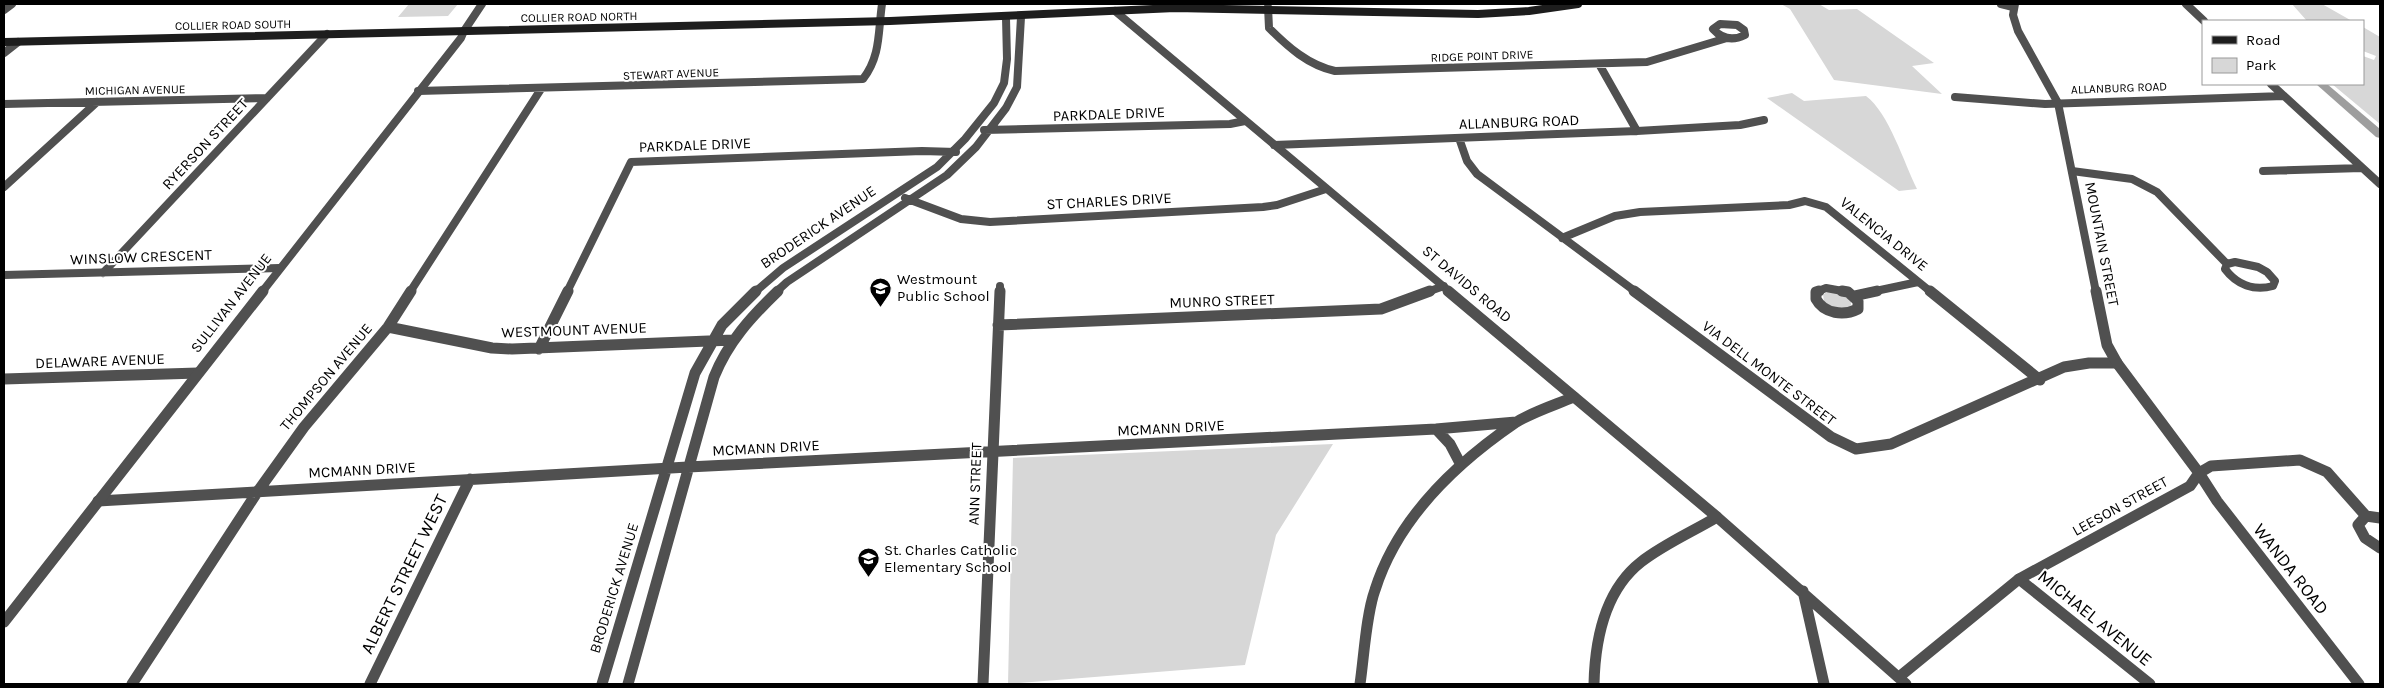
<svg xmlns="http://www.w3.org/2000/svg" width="2384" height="688" font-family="Karla,sans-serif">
	<rect width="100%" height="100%" fill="#fff"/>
	<path fill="#d7d7d7" d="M409,4H458L448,16L398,17Z
		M1781,4H1819L1829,10L1857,9L1934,63L1912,66L1942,94L1834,80L1790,9Z
		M2292,4H2322L2352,21H2307Z
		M2363,27L2380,37V124L2332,84H2363V56L2374,60L2376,56L2363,51Z
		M1792,93L1804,101L1866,96C1889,113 1904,163 1917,189L1899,191L1767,98Z
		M1828,292L1842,294L1851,301V305L1848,308L1836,309L1824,302L1823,294Z
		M1333,444L1276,535L1245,665L1008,684L1013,458Z"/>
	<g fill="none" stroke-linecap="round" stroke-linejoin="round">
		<path fill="#9e9e9e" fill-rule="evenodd" d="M2316,84H2327L2380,129V138L2376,137Z"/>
		<path stroke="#505050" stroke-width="8" d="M2001,4L2013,7
			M2186,4L2204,21
			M1268,7L1269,28C1288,47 1308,65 1335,71L1647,62L1727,38
			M4,10L12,4
			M1720,24L1737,25L1744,30L1745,35C1733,41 1722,39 1713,29Z
			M464,31L482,4
			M4,53L18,42
			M1599,64L1637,131
			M2271,84L2380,184
			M418,91L863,79C881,56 878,31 882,4
			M1955,97L2045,104L2284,96
			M4,104L267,98
			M984,130L1230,124L1245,121
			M1459,138L1467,161L1477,174L1636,292
			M1274,145L1637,131L1740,125L1764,120
			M2072,171L2132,179L2157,192L2227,264
			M2263,171L2362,168
			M4,187L97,102
			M905,198L961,219L990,222L1263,207L1277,205L1326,189
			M1562,238L1615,216L1640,212L1789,205L1805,201L1826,207L1931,292
			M2235,262L2258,267L2267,272L2275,281L2273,286C2254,291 2237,285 2225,269L2227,264Z
			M103,273L327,34
			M4,275L279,268
			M410,292L541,89
			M567,292L631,162L922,151L956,152
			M755,292L783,268L937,167L965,139L994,103L1004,83L1007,59L1006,18
			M776,292L787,282L947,175L976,147L1006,108L1017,87L1021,17
			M1000,292V286
			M1427,292L1444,286
			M1816,292L1826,288L1848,292
			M1871,292L1918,282"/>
		<path stroke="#505050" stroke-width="11" d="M1634,291L1831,437L1856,449L1891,444L2064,367L2089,363H2117
			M1819,291L1816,292V299C1824,314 1844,316 1858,309V301L1848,292L1842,291
			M1930,291L2040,380
			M1854,296L1877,291
			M998,325L1381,309L1430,291
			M388,327L492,348L512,349L733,340
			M539,349L568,291
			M4,379L198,373
			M1436,429L1450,444L1461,465
			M98,501L688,467L1436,429L1516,422
			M2366,516L2358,525L2365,538L2380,548
			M2019,579L2150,684
			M132,684L258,491L304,427L388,327L411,291
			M370,684L470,479
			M602,684L695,373L722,325L756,291
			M628,684L714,377C728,342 751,317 778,291
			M983,684L1000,291
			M1360,684C1364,657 1366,615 1375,590C1397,520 1455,464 1515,423C1532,412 1555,405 1574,397
			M1594,684C1595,640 1604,591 1641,562C1664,544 1692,532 1717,517
			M2359,684L2217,501L2199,473L2211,466L2300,460L2327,472L2366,516L2380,518"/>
		<path stroke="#505050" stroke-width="8" d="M2015,4L2013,15L2018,31L2058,103L2096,292
			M1115,11L1450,292
			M262,292L461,38L464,31"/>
		<path stroke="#505050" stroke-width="11" d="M1448,291L1717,517L1906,684
			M1803,591L1824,684
			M4,622L263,291
			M1899,677L2019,579L2190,486L2199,473L2117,363L2107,345L2096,291"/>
		<path stroke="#1d1d1d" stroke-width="8" d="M4,42L890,21L1175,8L1478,14L1529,11L1578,4"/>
	</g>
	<defs>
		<symbol id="school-pin" viewBox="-11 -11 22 30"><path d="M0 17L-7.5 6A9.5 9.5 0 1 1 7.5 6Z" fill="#000" stroke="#fff"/><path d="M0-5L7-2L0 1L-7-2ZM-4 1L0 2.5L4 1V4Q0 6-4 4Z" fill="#fff"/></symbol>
	</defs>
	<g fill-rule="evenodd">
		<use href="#school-pin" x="868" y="276" width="25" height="34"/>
		<use href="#school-pin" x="856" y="546" width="25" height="34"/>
	</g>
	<g text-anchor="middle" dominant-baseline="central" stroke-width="4" stroke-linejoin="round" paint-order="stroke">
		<g font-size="12" fill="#000" stroke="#fff">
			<text transform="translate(579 17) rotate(-1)">COLLIER ROAD NORTH</text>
			<text transform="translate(233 25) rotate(-1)">COLLIER ROAD SOUTH</text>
			<text transform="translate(1482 56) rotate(-2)">RIDGE POINT DRIVE</text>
			<text transform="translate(671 74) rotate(-2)">STEWART AVENUE</text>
			<text transform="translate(2119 88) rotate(-2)">ALLANBURG ROAD</text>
			<text transform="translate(135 90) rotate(-1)">MICHIGAN AVENUE</text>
		</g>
		<g font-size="15" fill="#000" stroke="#fff">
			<text transform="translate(1109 114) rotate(-2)">PARKDALE DRIVE</text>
			<text transform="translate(1519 122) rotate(-2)">ALLANBURG ROAD</text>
			<text transform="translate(205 144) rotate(-47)">RYERSON STREET</text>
			<text transform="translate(695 145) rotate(-2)">PARKDALE DRIVE</text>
			<text transform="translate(1109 201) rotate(-3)">ST CHARLES DRIVE</text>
			<text transform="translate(818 227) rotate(-34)">BRODERICK AVENUE</text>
			<text transform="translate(1884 234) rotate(39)">VALENCIA DRIVE</text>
			<text transform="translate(2102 244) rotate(79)">MOUNTAIN STREET</text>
			<text transform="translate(141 257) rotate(-2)">WINSLOW CRESCENT</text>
			<text transform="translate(1467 284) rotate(40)">ST DAVIDS ROAD</text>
			<text transform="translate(1222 301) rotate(-2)">MUNRO STREET</text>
			<text transform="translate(231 303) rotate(-52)">SULLIVAN AVENUE</text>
			<text transform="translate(574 330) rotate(-2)">WESTMOUNT AVENUE</text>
			<text transform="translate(100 361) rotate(-2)">DELAWARE AVENUE</text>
			<text transform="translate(1769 373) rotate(37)">VIA DELL MONTE STREET</text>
			<text transform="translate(326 377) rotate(-50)">THOMPSON AVENUE</text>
			<text transform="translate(1171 428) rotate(-3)">MCMANN DRIVE</text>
			<text transform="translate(766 448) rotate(-3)">MCMANN DRIVE</text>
			<text transform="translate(362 470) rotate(-3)">MCMANN DRIVE</text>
			<text transform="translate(975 484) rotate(-88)">ANN STREET</text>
			<text transform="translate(2120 506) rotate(-29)">LEESON STREET</text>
			<text transform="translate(614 588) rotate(-73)">BRODERICK AVENUE</text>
		</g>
		<g font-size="15" fill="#000" stroke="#fff" text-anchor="start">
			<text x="897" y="279">Westmount<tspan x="897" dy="17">Public School</tspan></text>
			<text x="884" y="550">St. Charles Catholic<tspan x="884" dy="17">Elementary School</tspan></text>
		</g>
		<g font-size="18" fill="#000" stroke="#fff">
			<text transform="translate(2291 569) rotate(52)">WANDA ROAD</text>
			<text transform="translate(404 574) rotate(-64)">ALBERT STREET WEST</text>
			<text transform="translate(2095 618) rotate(39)">MICHAEL AVENUE</text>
		</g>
	</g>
	<rect width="2384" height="688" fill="none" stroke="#000000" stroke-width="10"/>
	<rect x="2202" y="20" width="162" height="65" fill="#ffffff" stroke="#999999"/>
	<rect x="2212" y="36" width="25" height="8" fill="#1d1d1d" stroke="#999999"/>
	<text x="2246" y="45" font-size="15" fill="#000000">Road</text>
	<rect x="2212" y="58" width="25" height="15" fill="#d7d7d7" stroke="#999999"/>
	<text x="2246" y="70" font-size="15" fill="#000000">Park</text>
</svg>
